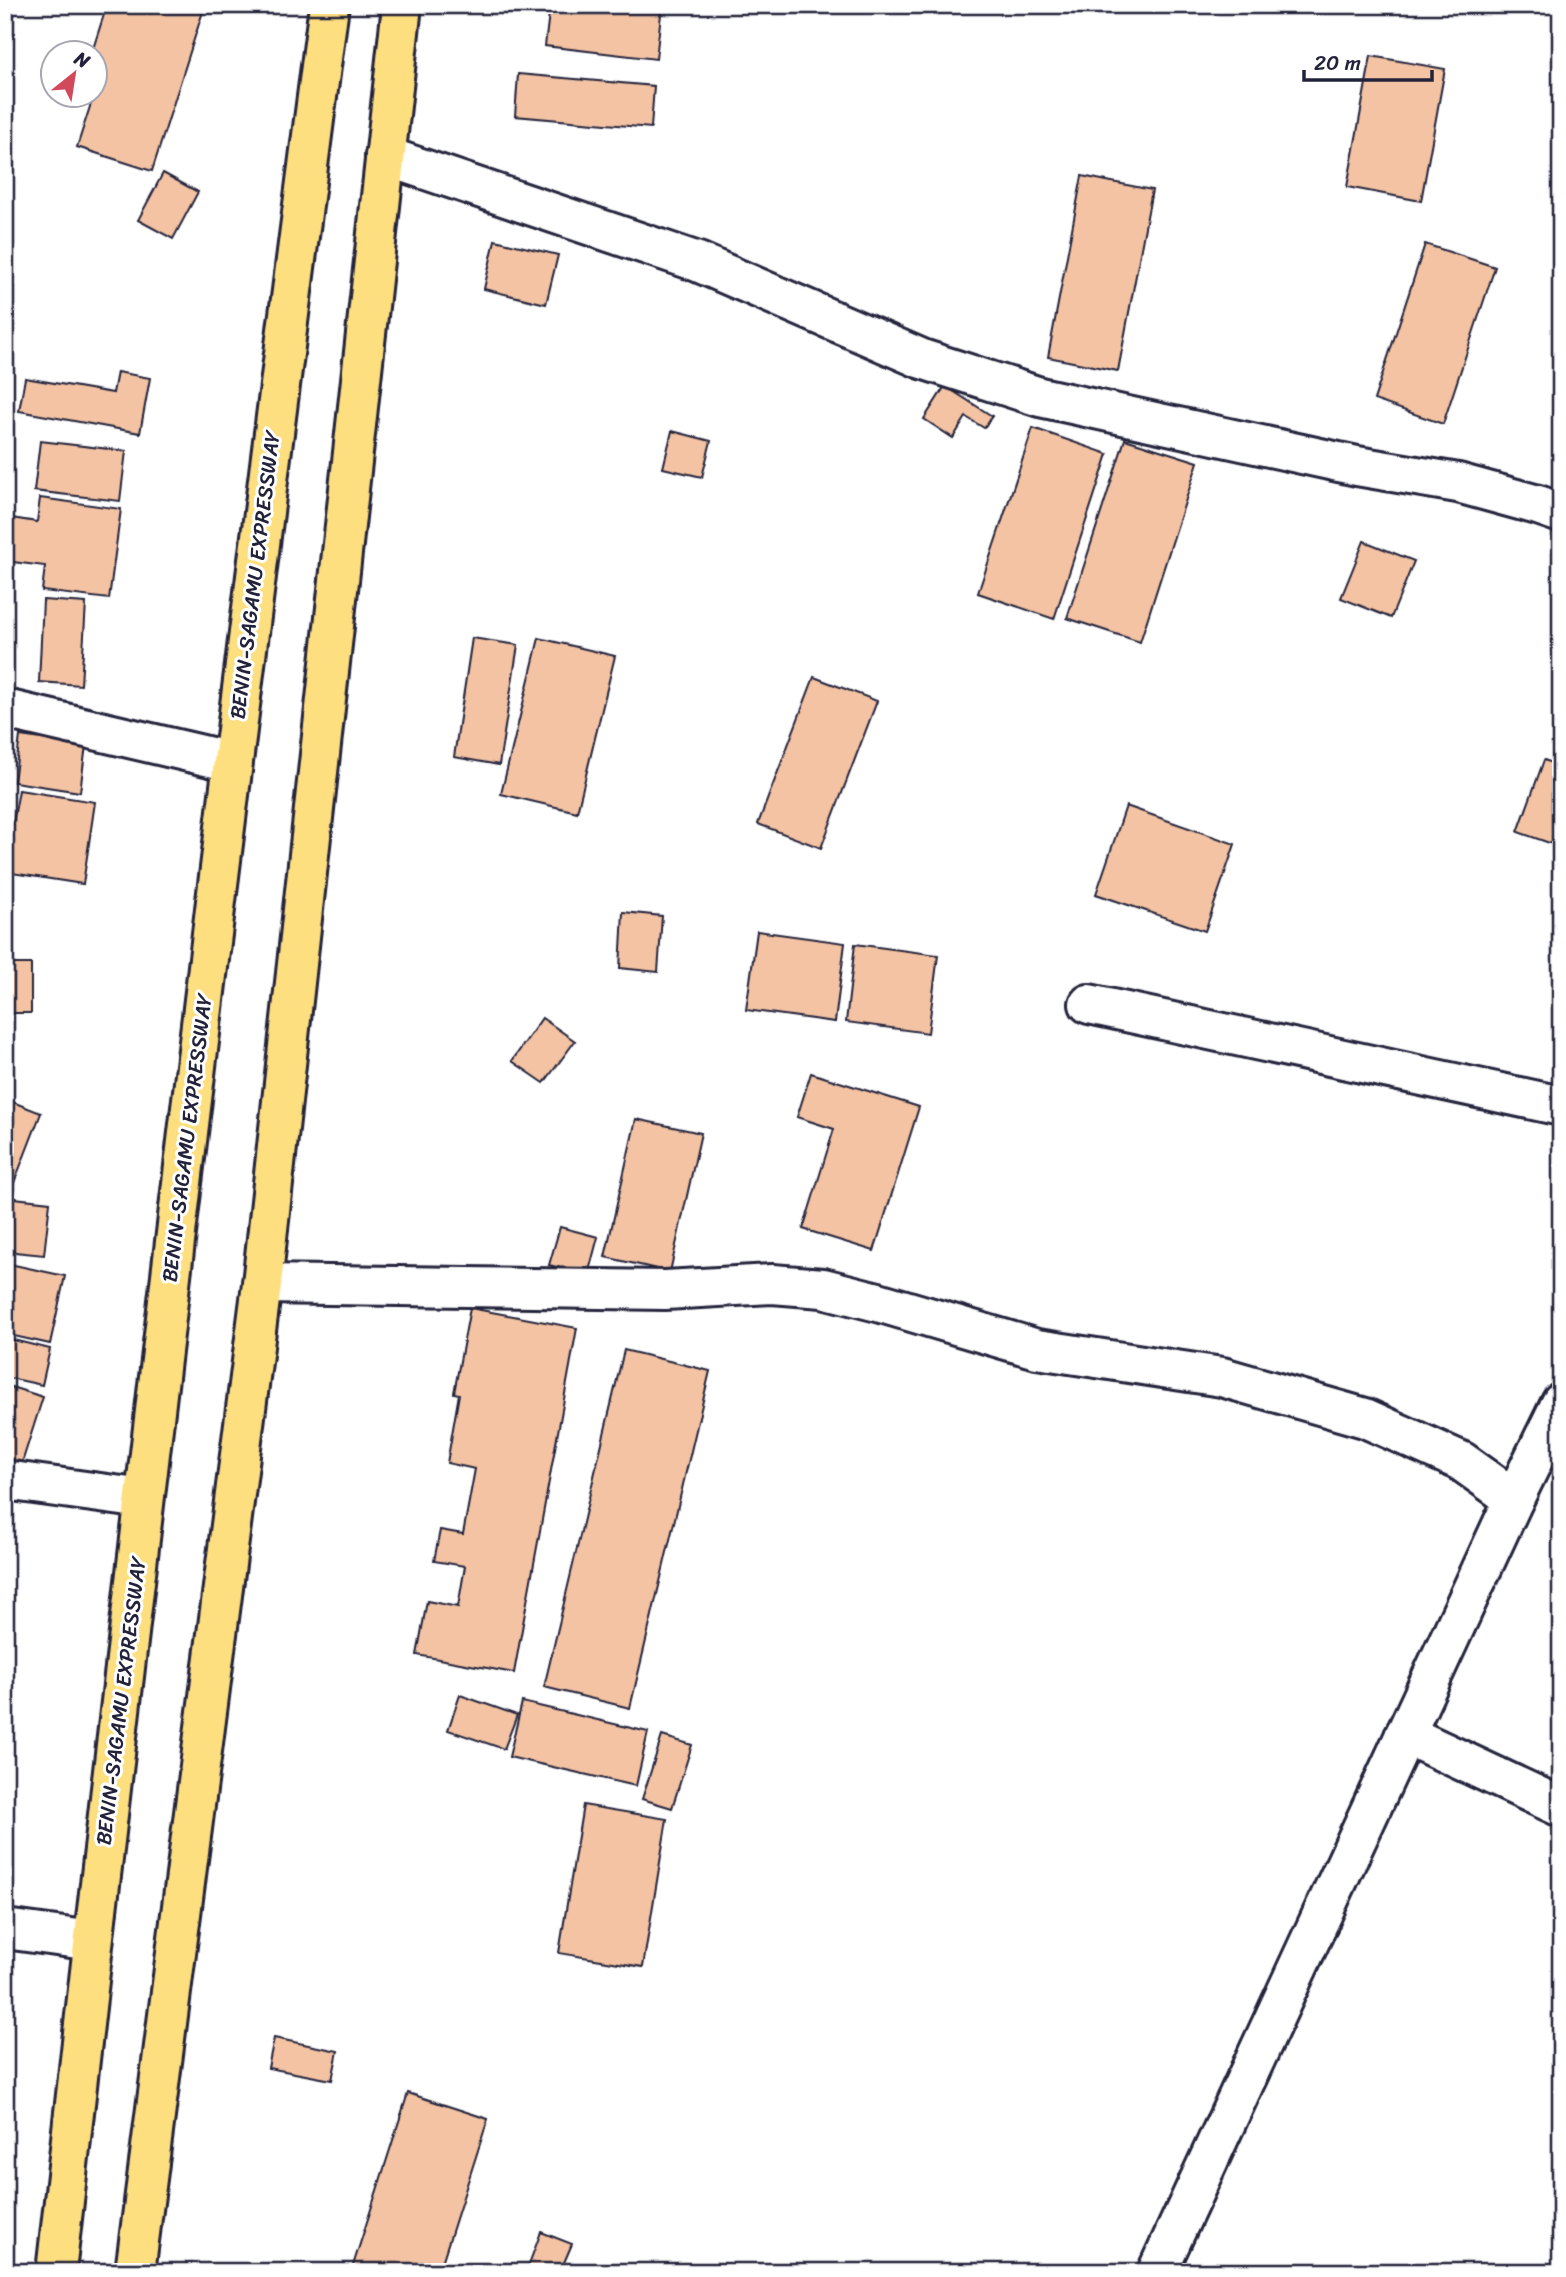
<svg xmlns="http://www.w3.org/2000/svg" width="1566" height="2277" font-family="Sriracha,sans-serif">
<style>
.building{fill:#f3c3a3;stroke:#22223b;stroke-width:2}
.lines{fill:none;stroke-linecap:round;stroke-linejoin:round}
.minor-casing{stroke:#22223b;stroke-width:44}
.highway-casing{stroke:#22223b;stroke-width:44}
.minor{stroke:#fff;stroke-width:38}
.highway{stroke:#fedf80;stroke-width:38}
.labels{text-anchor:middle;stroke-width:6;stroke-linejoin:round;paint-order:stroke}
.street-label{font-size:21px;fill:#22223b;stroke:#fff}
</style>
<rect width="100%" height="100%" fill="#fff"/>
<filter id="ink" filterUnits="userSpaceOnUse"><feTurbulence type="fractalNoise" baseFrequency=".0143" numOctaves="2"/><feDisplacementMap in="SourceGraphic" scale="14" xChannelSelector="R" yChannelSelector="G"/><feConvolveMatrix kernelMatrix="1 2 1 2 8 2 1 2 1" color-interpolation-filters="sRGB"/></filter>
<g filter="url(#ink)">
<g class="building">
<polygon points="107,5 205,5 152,171 77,147 94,94 94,52 92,52"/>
<polygon points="550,5 662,5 656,59 545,46"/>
<polygon points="1371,56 1445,69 1421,201 1347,187"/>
<polygon points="518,74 654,86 651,128 515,116"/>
<polygon points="163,173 198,192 173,239 138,220"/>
<polygon points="1082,176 1152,190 1118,371 1048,357"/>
<polygon points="495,240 558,255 546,304 484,289"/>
<polygon points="1425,244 1495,267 1443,424 1374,400"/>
<polygon points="117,372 150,378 140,433 19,411 25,378 113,393"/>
<polygon points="945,386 992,416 984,428 966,417 953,438 924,419"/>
<polygon points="1033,428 1108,454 1054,619 978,593"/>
<polygon points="672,431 711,441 702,477 663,468"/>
<polygon points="1561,432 1561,448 1555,446"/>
<polygon points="1125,439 1198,462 1140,642 1067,618"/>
<polygon points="40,441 126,451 120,501 34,491"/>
<polygon points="40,498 121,509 109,599 42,591 45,566 5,561 5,517 37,522"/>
<polygon points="1364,541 1414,561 1391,618 1341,598"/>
<polygon points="43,600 86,603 81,685 39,682"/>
<polygon points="472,638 518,645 499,765 454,757"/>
<polygon points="539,638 615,656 577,812 501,794"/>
<polygon points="814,677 877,701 821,848 758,824"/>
<polygon points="20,736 86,745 80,792 14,782"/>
<polygon points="1544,760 1561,766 1561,847 1518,832"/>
<polygon points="19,790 95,802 83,884 5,872 5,839 8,821 13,823"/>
<polygon points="1126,806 1235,844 1205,931 1096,894"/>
<polygon points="623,912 662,916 658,972 620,968"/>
<polygon points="757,931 845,943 835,1022 746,1010"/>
<polygon points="855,944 938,955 928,1033 846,1022"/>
<rect x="5" y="964" width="26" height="49"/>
<polygon points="542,1018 575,1041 544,1083 512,1061"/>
<polygon points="811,1073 919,1107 874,1251 803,1229 834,1129 797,1117"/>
<polygon points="5,1099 41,1113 10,1193 5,1191"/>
<polygon points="636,1119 701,1133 670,1272 605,1257"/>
<polygon points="5,1197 50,1202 44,1255 5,1251"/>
<polygon points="560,1227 598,1237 588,1275 549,1265"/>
<polygon points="5,1263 65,1276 50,1344 5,1334"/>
<polygon points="470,1308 577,1328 514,1673 417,1655 427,1601 458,1607 465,1566 434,1561 440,1530 463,1534 475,1469 447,1463 459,1394 454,1393"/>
<polygon points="5,1338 50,1349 42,1385 5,1377"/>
<polygon points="624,1350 710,1371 630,1708 544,1687"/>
<polygon points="5,1385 43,1397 20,1469 5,1464"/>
<polygon points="460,1695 517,1715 504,1749 448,1730"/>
<polygon points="522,1702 648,1732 636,1786 509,1757"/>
<polygon points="662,1736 692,1745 672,1808 642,1799"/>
<polygon points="583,1805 667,1819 643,1967 559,1953"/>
<polygon points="274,2038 338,2051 332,2080 268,2068"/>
<polygon points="408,2093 488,2119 439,2272 351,2272"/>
<polygon points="541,2232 572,2244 560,2272 526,2272"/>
</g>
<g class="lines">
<g class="minor-casing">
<g id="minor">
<polyline points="385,156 698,262 922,359 1040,397 1357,466 1458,483 1538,505 1561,513"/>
<polyline points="5,709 232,762"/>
<polyline points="1089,1004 1561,1106"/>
<polyline points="262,1284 665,1290 772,1284 823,1288 878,1302 1037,1349 1222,1377 1365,1418 1461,1461 1514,1499"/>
<polyline points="5,1480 144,1499"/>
<polyline points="1405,1734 1561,1807"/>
<polyline points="5,1929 93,1941"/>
<polyline points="1157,2272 1514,1499 1561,1403"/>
</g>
</g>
<g class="highway-casing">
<g id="highway">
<path d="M56 2272C141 1516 230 760 329 5"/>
<polyline points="135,2272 262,1284 402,5"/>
</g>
</g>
<use href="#minor" class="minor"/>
<use href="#highway" class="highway"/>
</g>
</g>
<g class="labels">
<g class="street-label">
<text transform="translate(255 575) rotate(-83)" y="7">BENIN-SAGAMU EXPRESSWAY</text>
<text transform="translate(187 1138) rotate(-83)" y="7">BENIN-SAGAMU EXPRESSWAY</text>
<text transform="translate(121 1701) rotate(-83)" y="7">BENIN-SAGAMU EXPRESSWAY</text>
</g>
</g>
<rect width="1566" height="2277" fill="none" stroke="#fff" stroke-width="28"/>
<rect x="14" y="14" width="1538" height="2249" fill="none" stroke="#22223b" stroke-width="2.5" filter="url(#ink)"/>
<g transform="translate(74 74) rotate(30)"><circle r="33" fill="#ffffff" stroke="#a7a7b1" stroke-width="2"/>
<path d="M0-5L12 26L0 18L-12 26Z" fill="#d1495b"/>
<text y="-10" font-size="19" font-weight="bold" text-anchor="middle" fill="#22223b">N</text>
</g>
<path d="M1304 70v10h128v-10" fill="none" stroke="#22223b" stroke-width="3.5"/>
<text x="1314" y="70" font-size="21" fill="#22223b" stroke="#ffffff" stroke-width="5" paint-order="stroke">20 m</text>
</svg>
